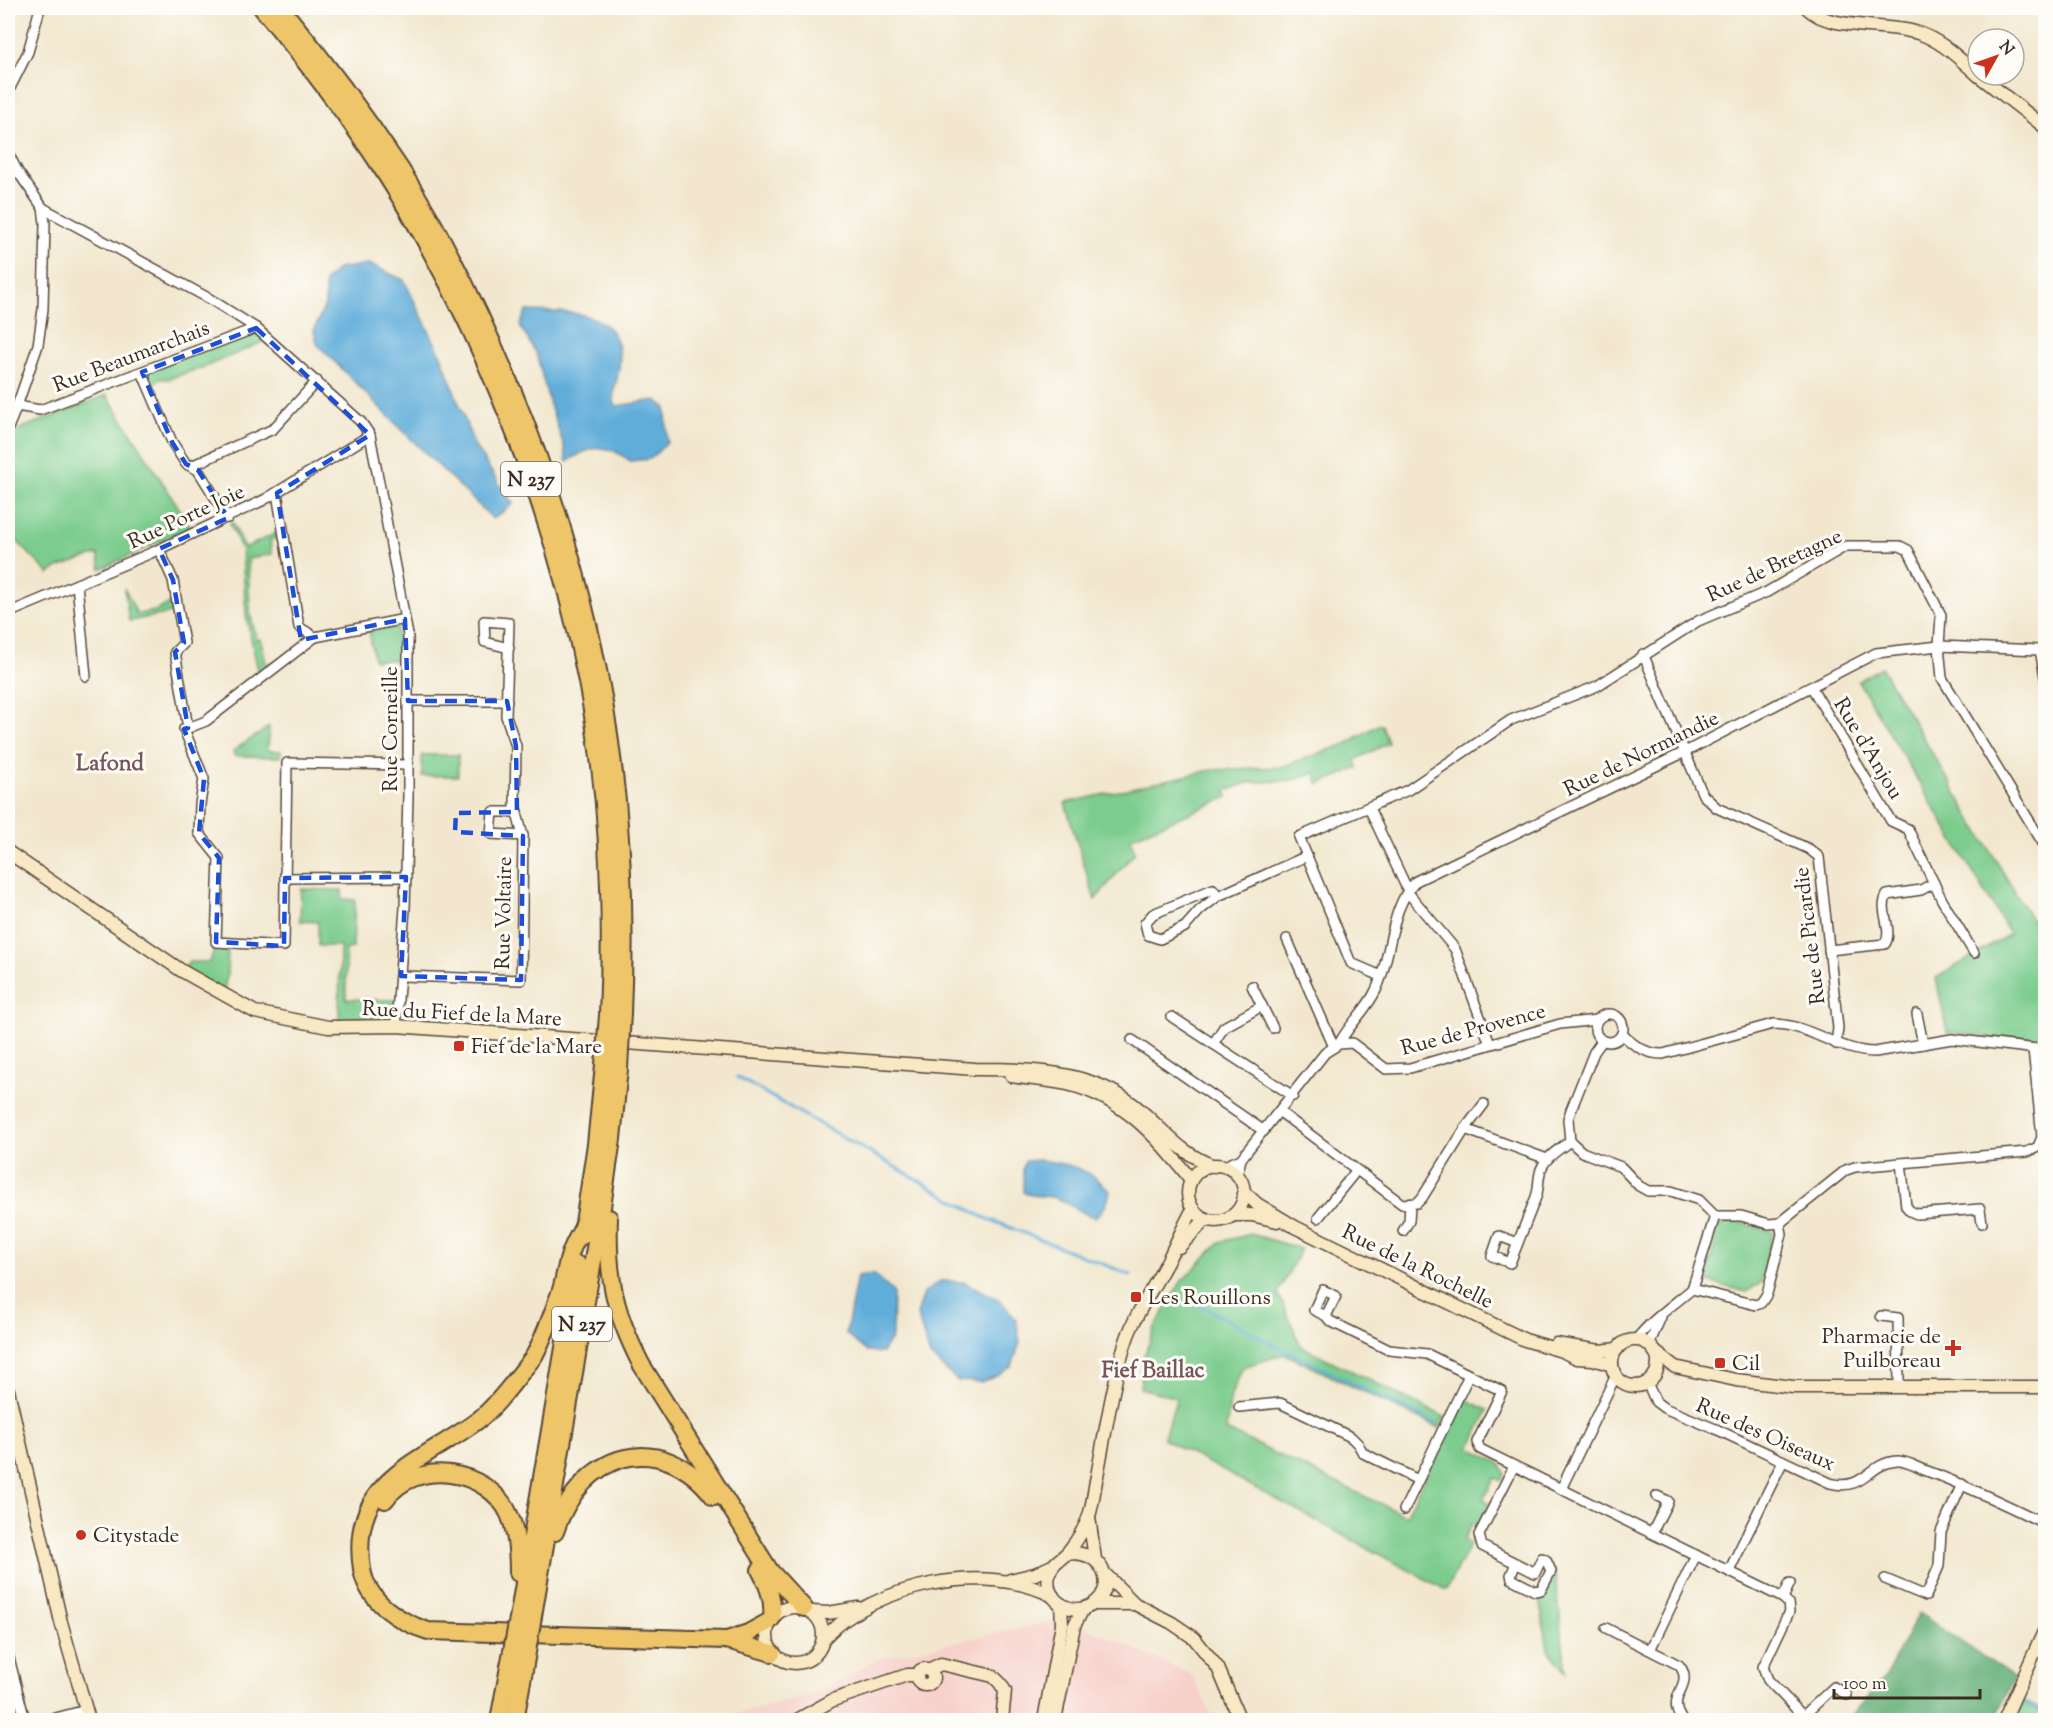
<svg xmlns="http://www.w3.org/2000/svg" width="2053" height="1728" font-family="'Sorts Mill Goudy',serif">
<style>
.built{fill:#f7d0ca}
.green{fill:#7ccc8d;stroke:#5c7b56;stroke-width:1.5}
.forest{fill:#65b078;stroke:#506d4b;stroke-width:1.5}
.water{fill:#61adda;stroke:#4e6c7c;stroke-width:1.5}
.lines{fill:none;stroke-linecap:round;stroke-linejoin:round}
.stream{stroke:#61adda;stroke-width:3}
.street-casing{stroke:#564638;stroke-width:12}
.secondary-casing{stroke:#564638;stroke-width:15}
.highway-casing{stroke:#564638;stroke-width:20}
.street{stroke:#fff;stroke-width:9}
.secondary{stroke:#f8e8c3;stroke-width:12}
.highway{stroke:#eec569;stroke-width:16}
.highway-bridge-casing{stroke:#564638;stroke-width:20;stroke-linecap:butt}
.highway-bridge{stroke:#eec569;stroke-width:16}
.marked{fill:none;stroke:#1d4ed8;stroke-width:4.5;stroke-dasharray:12 8;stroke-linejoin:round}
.poi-dot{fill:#c8321e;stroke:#fdfcf7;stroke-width:2}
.labels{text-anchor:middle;stroke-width:6;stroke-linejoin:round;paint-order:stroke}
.shield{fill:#fdfcf7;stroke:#75695f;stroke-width:1.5}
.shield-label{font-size:20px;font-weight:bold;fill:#3b2a1e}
.street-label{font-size:21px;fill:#3b2a1e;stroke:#fdfcf7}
.poi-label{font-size:21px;fill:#3b2a1e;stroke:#fdfcf7;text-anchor:start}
.neighbourhood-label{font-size:22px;font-weight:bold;fill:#785558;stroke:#fdfcf7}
</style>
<rect width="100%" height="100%" fill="#fdfcf7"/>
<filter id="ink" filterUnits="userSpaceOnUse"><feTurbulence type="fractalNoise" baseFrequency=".0167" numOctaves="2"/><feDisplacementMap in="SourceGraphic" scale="12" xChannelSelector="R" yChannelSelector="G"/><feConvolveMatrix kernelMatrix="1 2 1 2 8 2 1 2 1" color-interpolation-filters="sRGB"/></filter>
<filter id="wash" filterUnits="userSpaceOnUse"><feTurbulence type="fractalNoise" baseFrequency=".008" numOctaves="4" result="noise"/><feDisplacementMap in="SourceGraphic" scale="24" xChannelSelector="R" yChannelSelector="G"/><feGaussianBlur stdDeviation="1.35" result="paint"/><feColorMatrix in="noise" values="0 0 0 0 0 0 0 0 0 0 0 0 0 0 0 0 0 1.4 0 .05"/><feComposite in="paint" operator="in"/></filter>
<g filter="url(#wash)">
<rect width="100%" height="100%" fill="#f2e7ce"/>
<polygon class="built" points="1066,1618 1192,1675 1214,1720 711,1720 813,1695 880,1658"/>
<g class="green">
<polygon points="256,328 268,340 207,366 168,379 160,379 148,388 142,372"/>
<polygon points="107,395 191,527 101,569 98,554 57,568 49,574 8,532 8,444 14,431"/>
<polygon points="233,523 245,548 276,533 278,538 270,540 272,554 248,559 250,614 257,640 261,639 266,664 274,662 259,675 246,616 242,550 230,524"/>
<polygon points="124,588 137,614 155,611 171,603 172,613 129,621"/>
<polygon points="397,627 398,660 374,660 369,631"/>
<polygon points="1881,667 2032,921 2045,913 2045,1044 1947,1032 1936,978 2010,934 1858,681"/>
<polygon points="1378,725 1382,725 1388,743 1355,760 1358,768 1319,784 1315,773 1294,780 1247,783 1226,791 1228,797 1130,838 1135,852 1095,900 1065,803 1211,770 1281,767 1346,744"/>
<polygon points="269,727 268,751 281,751 280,757 234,756 233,751"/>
<rect x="422" y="755" width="36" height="21"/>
<polygon points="301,889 342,890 342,899 355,900 353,948 346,949 346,999 399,1000 396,1026 339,1026 340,946 318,946 318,922 300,921"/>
<polygon points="216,942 228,944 227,976 223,995 182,972 189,962 210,962"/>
<path d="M1737 1221 1773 1232 1761 1283 1746 1292 1705 1281 1716 1238 1712 1237C1717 1224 1724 1222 1737 1221Z"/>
<polygon points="1251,1234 1301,1249 1278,1293 1301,1346 1445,1417 1439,1428 1285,1354 1243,1367 1231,1395 1226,1430 1406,1516 1463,1398 1488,1410 1470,1448 1500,1463 1505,1474 1501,1481 1495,1478 1483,1499 1490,1503 1479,1525 1473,1522 1464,1540 1470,1544 1446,1590 1163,1439 1177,1398 1140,1388 1143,1359 1154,1329 1181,1282 1220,1242"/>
<polygon points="1555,1573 1566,1672 1548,1649 1539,1598 1542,1600"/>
<polygon points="2021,1700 2045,1712 2045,1720 2011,1720"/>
</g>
<polygon class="forest" points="1919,1613 2014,1678 1996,1720 1848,1720 1886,1676"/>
<g class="water">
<polygon points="369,264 404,280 441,355 475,447 513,504 493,519 409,437 317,344 314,330 325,305 325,281 338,269"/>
<path d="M526 311C569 312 627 308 619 370 617 383 610 394 616 406L656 400 666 408 667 443 650 459 630 461C606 442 591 445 567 462L564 446 550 405 536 353 520 326Z"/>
<path d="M1039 1160C1069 1164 1089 1168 1110 1191 1108 1202 1105 1209 1096 1217 1080 1215 1068 1201 1052 1197 1042 1195 1032 1197 1023 1192V1168L1025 1161Z"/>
<polygon points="874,1274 893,1292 892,1337 882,1353 867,1352 846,1334 857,1276"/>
<polygon points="940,1281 964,1282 1000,1300 1016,1319 1020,1342 1012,1366 999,1375 981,1382 958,1381 930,1356 917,1315 924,1293"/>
</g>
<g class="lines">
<g class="stream">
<polyline points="737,1077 983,1217 1131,1275"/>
<polyline points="1189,1299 1286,1351 1435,1423"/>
<polyline points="2017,1699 2046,1715"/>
</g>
</g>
</g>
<g filter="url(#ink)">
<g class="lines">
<g class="street-casing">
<g id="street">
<polyline points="8,92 28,52 40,8"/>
<polyline points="8,153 18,172 43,208 45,223 43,309 38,345 17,406 8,428"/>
<polyline points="43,208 210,299 256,328 361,422 370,435 408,635 408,796 405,908 396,1026"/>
<polyline points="142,372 172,442 186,464 198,470 228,518"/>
<polyline points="17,406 40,410 256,328"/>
<polyline points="191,466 273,429 317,381"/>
<polyline points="277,493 299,627 315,637 405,619"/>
<polyline points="159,549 173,580 184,643 175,652 188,728 184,729 204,779 200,804 199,833 219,858 216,942 284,946 287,763 408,765"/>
<polyline points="77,584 86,676"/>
<polyline points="8,613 151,553 264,500 370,435"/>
<polyline points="2046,650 2040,650 2046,682"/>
<polyline points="1643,654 1703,795 1717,808 1809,849 1819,857 1838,1028 1836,1044"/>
<polyline points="1812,688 1891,821 1908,829 1942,900 1974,953"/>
<polyline points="408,701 507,701"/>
<polyline points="188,728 206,721 315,637"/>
<polyline points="1369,808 1410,895 1455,949 1490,1044"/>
<polyline points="517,812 493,812 491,834 523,836"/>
<polyline points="1307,856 1351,963 1381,976"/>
<polyline points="285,878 406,877"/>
<polyline points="1218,896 1213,889 1153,914 1145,923 1148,935 1160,939 1185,927 1200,910 1218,896 1307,856 1299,837 1408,790 1511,720 1597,686 1698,621 1767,592 1846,546 1900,546 1908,550 1941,615 1939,646 1942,678 2046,848"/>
<polyline points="1287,939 1334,1047"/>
<path d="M1829 950 1885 944C1894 929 1878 910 1887 895L1921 890 1934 883"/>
<polyline points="401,976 521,980 523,836 515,806 516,746 506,716 509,623 484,621 485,642 509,648"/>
<polyline points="1252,986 1262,1006"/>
<circle cx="1609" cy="1028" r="14"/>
<polyline points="1917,1014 1923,1044"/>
<polyline points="1172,1017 1293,1096"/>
<path d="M1622 1034C1634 1046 1646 1054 1663 1054L1773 1024C1809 1024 1839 1052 1875 1052L1952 1039 2046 1050"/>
<polyline points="1132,1040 1264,1131"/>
<polyline points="1602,1041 1594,1052 1571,1110 1568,1119 1570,1141 1582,1152 1621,1167 1639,1186 1648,1191 1671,1191 1699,1200 1715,1216"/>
<polyline points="1213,1044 1224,1027 1262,1006 1273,1028"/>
<path d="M1339 1044C1349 1024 1367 1010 1376 990 1393 955 1388 910 1416 881L1685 752 1876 653 1939 646 2040 650"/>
<polyline points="1280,1112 1402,1204 1417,1203 1422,1198 1465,1129 1547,1159"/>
<polyline points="1465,1129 1484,1104"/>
<polyline points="1901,1163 1906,1206 1910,1211 1917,1214 1980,1209 1982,1223"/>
<polyline points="1222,1167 1241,1159"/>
<polyline points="1237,1176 1241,1159 1247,1151 1325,1053 1339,1044 1352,1043 1386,1069 1410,1068 1560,1024 1597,1020"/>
<polyline points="1318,1218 1356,1171"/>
<polyline points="1403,1231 1409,1221 1410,1205"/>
<path d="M1518 1243 1499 1236 1492 1256 1510 1263 1536 1197C1539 1189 1538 1181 1540 1173 1543 1158 1560 1149 1570 1141"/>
<polyline points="1692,1289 1715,1216 1741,1216 1769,1224 1780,1223"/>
<polyline points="1326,1316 1336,1296 1323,1290 1314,1310 1326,1316 1330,1321 1389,1350 1427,1354 1502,1391 1477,1442 1480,1449 1783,1598 1790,1583"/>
<polyline points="1881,1316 1898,1318 1899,1387"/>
<path d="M1635 1341C1651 1320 1672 1306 1692 1289L1756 1305 1761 1303 1767 1294 1782 1234 1780 1223 1846 1170 1855 1167 2027 1152 2038 1147 2042 1137 2033 1049"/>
<polyline points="1649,1345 1661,1317"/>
<path d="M1647 1383 1656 1402 1664 1408 1718 1430 1830 1483C1865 1492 1868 1463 1897 1461 1906 1460 1918 1468 1927 1471 1968 1486 2006 1505 2046 1524"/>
<polyline points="1239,1407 1280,1403 1351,1437 1358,1444 1363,1453 1418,1480"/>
<polyline points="8,1442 20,1439"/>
<polyline points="1514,1466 1479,1535 1482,1546 1535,1573 1542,1558 1546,1560 1551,1571 1541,1590 1535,1591 1512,1579 1511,1575 1516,1563"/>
<polyline points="1561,1489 1616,1375"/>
<polyline points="1404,1510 1469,1375"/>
<polyline points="1652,1533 1668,1501 1657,1496"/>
<polyline points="1729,1571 1783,1461"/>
<polyline points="1885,1579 1926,1596 1939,1566 1941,1532 1962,1484"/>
<polyline points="1783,1598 1788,1603 1789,1612 1763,1667 1768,1680 1803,1716"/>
<path d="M1606 1628 1679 1665C1696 1686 1664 1695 1682 1720"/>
<polyline points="1650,1650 1696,1555"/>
<polyline points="8,1654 25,1720"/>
<polyline points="1800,1719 1834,1687 1847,1695"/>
<polyline points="48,1720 86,1710"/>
</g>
</g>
<g class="secondary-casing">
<g id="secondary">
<path d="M1807 8C1832 33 1893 21 1926 36 1946 45 1962 61 1978 75"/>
<polyline points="1978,75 2046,128"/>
<path d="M8 852 182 971 255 1012 328 1027 396 1026 975 1069C1030 1069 1089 1070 1134 1105 1163 1128 1178 1153 1214 1166"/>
<path d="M1012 1076C1030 1079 1049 1080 1067 1084 1122 1097 1158 1137 1191 1180"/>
<circle cx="1216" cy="1193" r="28"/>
<polyline points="1244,1192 1257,1204 1295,1227 1525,1340 1562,1351 1577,1358 1593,1359 1612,1365"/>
<polyline points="1234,1215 1252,1215 1277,1221"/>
<polyline points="1179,1247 1206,1219"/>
<circle cx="1635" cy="1363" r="23"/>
<polyline points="1556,1344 1600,1351 1617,1349"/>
<polyline points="1654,1351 1675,1367 1736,1380 1793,1387 2046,1387"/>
<polyline points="8,1390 61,1622 89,1720"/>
<polyline points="1089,1517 1095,1559"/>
<path d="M1066 1554C1104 1547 1120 1591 1090 1606 1069 1616 1044 1599 1049 1575 1051 1563 1061 1560 1068 1552 1076 1542 1085 1528 1089 1516 1093 1504 1094 1489 1097 1476 1105 1435 1111 1392 1123 1351 1132 1317 1153 1290 1169 1258 1177 1242 1184 1225 1193 1209"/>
<polyline points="1105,1574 1135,1604 1172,1623 1194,1638 1218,1668 1240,1720"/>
<polyline points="1010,1580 1035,1574 1052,1566"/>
<polyline points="1094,1604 1135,1604"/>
<circle cx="795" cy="1635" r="28"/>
<polyline points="812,1612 828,1613 858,1608"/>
<path d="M823 1639C874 1584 986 1561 1053 1596"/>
<circle cx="925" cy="1677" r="8"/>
<polyline points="928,1670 941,1664 993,1676 1000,1683 1005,1691 1002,1720"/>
<polyline points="797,1720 833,1700 907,1675 917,1675"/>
<polyline points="1044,1720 1062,1624 1061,1604"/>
<polyline points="1055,1720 1074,1626 1083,1609"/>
<polyline points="2004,1720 2046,1627"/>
</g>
</g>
<g class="highway-casing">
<g id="highway">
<path d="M262 8C305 60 346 113 383 170 478 318 554 509 587 682 608 791 613 904 608 1015"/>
<path d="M281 8C324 60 364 114 401 170 445 239 481 314 512 389 597 596 632 790 622 1013"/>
<path d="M609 1218C607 1278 614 1311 641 1364L770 1571 804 1608"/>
<path d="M584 1225C580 1233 575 1241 572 1249 566 1263 565 1279 560 1293 553 1312 544 1338 534 1356 529 1363 523 1370 517 1378 506 1392 492 1410 477 1421 419 1464 348 1480 362 1569 367 1602 400 1622 428 1631L727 1640 772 1653"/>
<polyline points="582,1236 596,1144 604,1065"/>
<path d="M385 1500C415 1457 488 1469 509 1514 517 1532 518 1553 518 1573"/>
<path d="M555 1532C581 1452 660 1427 714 1497"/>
<path d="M760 1570C768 1585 774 1600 772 1618"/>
<polyline points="519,1613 578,1265"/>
<polyline points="533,1616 602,1207 612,1139 619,1069"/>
<polyline points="727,1640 748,1633 770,1621"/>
<polyline points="499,1720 509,1667"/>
<polyline points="515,1720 524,1670"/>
</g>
</g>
<use href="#street" class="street"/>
<use href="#secondary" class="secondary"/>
<use href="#highway" class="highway"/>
<g class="highway-bridge-casing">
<g id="highway-bridge">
<polyline points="604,1065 608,1015"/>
<polyline points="619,1069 622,1013"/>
<polyline points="509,1667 519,1613"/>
<polyline points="524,1670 533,1616"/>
</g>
</g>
<use href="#highway-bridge" class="highway-bridge"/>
</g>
</g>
<path class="marked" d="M256 328 370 435 277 493 301 640 405 619 408 701H507L516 746 517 812 456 813 455 832 523 836 521 980 401 976 406 877 285 878 284 946 216 942 219 858 199 833 204 779 184 729 188 728 175 652 184 643 173 580 159 549 228 518 198 470 186 464 172 442 142 372Z"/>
<g class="poi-dot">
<rect x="453" y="1040" width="12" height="12" rx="3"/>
<rect x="1130" y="1291" width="12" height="12" rx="3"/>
<path d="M1950 1339h6v6h6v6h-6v6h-6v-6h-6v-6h6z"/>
<rect x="1714" y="1357" width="12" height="12" rx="3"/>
<circle cx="81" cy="1535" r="6"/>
</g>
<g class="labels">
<g class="shield">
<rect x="501" y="462" width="60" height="34" rx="4.5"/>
<rect x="552" y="1307" width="60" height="34" rx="4.5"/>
</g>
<g class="shield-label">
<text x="531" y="486">N 237</text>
<text x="582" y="1331">N 237</text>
</g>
<g class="street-label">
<text transform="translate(131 356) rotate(-21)" y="7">Rue Beaumarchais</text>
<text transform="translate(186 516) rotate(-25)" y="7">Rue Porte Joie</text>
<text transform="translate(1774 565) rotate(-25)" y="7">Rue de Bretagne</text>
<text transform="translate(390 729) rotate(-90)" y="7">Rue Corneille</text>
<text transform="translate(1869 748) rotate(59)" y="7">Rue d'Anjou</text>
<text transform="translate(1641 753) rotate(-26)" y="7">Rue de Normandie</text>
<text transform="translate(503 913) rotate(-89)" y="7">Rue Voltaire</text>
<text transform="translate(1809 936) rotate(-97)" y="7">Rue de Picardie</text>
<text transform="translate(462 1013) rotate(3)" y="7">Rue du Fief de la Mare</text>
<text transform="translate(1473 1029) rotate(-15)" y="7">Rue de Provence</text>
<text transform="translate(1418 1266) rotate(26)" y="7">Rue de la Rochelle</text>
<text transform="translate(1766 1434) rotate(24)" y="7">Rue des Oiseaux</text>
</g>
<g class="poi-label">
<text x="471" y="1053">Fief de la Mare</text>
<text x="1148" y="1304">Les Rouillons</text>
<text x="1941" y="1343" text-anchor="end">Pharmacie de<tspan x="1941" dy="24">Puilboreau</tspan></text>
<text x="1732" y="1370">Cil</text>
<text x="93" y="1542">Citystade</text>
</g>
<g class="neighbourhood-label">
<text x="110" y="770">Lafond</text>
<text x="1153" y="1377">Fief Baillac</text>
</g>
</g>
<rect width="2053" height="1728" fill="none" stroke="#fdfcf7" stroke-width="30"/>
<g transform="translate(1996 57) rotate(50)"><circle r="28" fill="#fdfcf7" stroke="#afa8a0" stroke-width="1.5"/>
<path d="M0-4.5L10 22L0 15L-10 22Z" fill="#c8321e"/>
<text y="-9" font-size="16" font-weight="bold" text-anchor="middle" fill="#3b2a1e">N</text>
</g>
<path d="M1834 1689v9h146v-9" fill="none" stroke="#3b2a1e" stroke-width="3"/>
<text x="1843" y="1689" font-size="18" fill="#3b2a1e" stroke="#fdfcf7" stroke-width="4.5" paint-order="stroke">100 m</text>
</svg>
